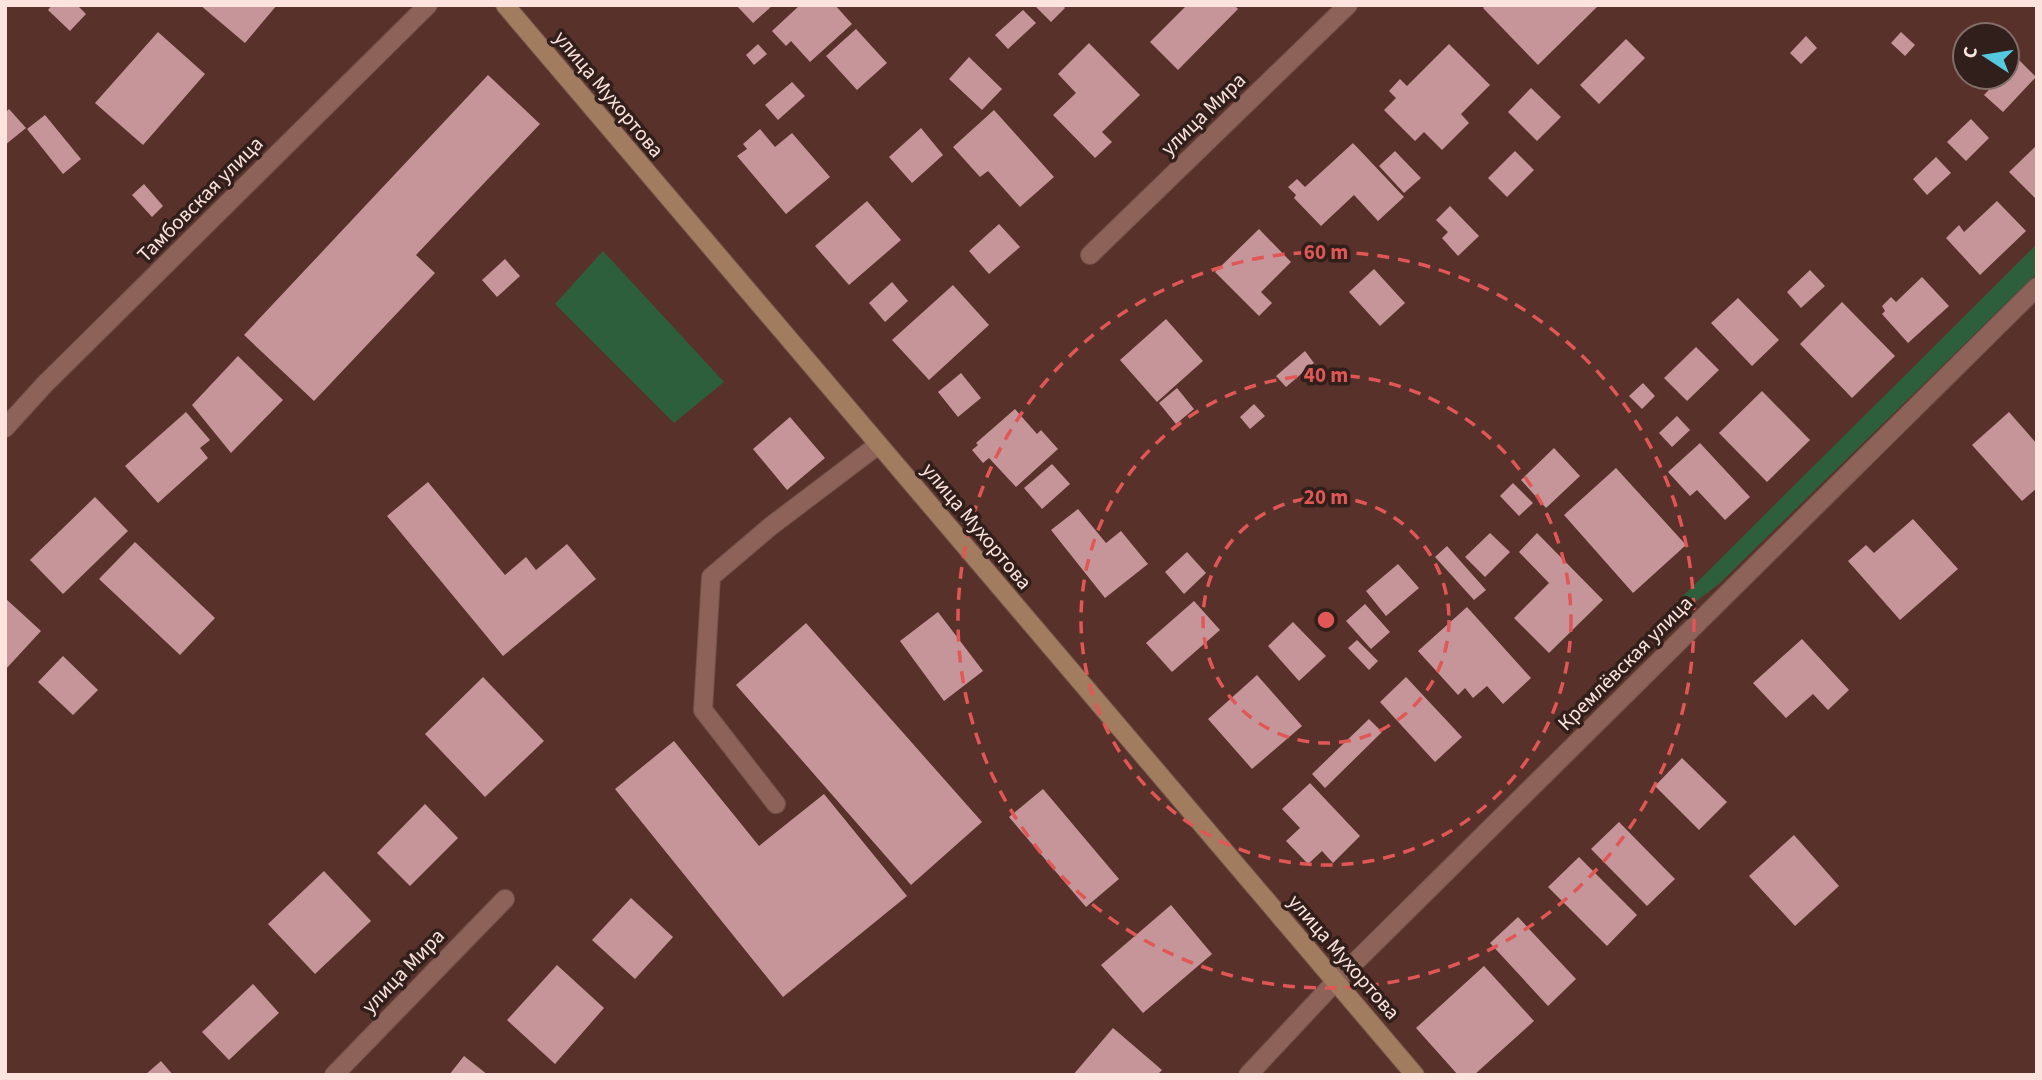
<svg xmlns="http://www.w3.org/2000/svg" width="2042" height="1080" font-family="'Source Sans 3',sans-serif">
<style>
.green{fill:#2d5f3c}
.building{fill:#c6959a}
.lines{fill:none;stroke-linecap:round;stroke-linejoin:round}
.lane-casing{stroke:#72514a;stroke-width:20}
.street-casing{stroke:#72514a;stroke-width:20}
.secondary-casing{stroke:#72514a;stroke-width:20}
.lane{stroke:#8d6259;stroke-width:18}
.street{stroke:#8d6259;stroke-width:18}
.secondary{stroke:#a17c5f;stroke-width:18}
.ring{fill:none;stroke:#e05755;stroke-width:3.5;stroke-dasharray:12 9}
.labels{text-anchor:middle;stroke-width:7;stroke-linejoin:round;paint-order:stroke}
.street-label{font-size:21px;fill:#fce3dd;stroke:#311f1b}
.centre{fill:#e05755;stroke:#311f1b;stroke-width:3.5}
.ring-label{font-size:21px;text-anchor:middle;font-weight:bold;fill:#e05755;stroke:#311f1b;stroke-width:7;stroke-linejoin:round;paint-order:stroke}
</style>
<rect width="100%" height="100%" fill="#58312a"/>
<g class="green">
<polygon points="2037,244 2037,273 1719,584 1679,614 1672,607"/>
<polygon points="603,251 724,382 674,423 555,304"/>
</g>
<g class="building">
<polygon points="52,5 77,5 86,14 70,31 48,10"/>
<polygon points="200,5 277,5 245,43"/>
<polygon points="736,5 773,5 753,23"/>
<polygon points="800,5 835,5 852,24 810,62 791,41 786,46 772,31"/>
<polygon points="1034,5 1063,5 1065,8 1051,22"/>
<polygon points="1187,5 1234,5 1238,9 1178,70 1150,42"/>
<polygon points="1486,5 1599,5 1538,65 1483,8"/>
<polygon points="1023,10 1036,23 1008,49 995,35"/>
<polygon points="856,29 887,63 857,90 826,56"/>
<polygon points="158,32 205,74 143,145 95,103"/>
<polygon points="1901,32 1915,45 1905,56 1891,43"/>
<polygon points="1806,36 1817,48 1801,64 1790,53"/>
<polygon points="1626,39 1645,58 1599,104 1580,85"/>
<polygon points="1089,43 1140,95 1102,132 1112,142 1095,158 1053,115 1076,93 1058,74"/>
<polygon points="758,44 767,54 754,65 746,55"/>
<polygon points="1449,44 1490,85 1461,114 1469,123 1442,150 1424,132 1415,141 1384,110 1396,98 1389,91 1400,79 1407,86"/>
<polygon points="969,57 1002,89 982,110 949,79"/>
<polygon points="2018,59 2036,77 2003,112 1984,95 2001,77 2007,77 2007,71"/>
<polygon points="488,75 540,124 416,255 435,273 314,401 244,335"/>
<polygon points="792,82 805,96 778,120 765,105"/>
<polygon points="1531,88 1561,117 1537,141 1508,112"/>
<polygon points="9,109 26,128 5,145 5,113"/>
<polygon points="994,110 1054,177 1020,207 988,171 980,177 953,147"/>
<polygon points="45,115 81,159 63,174 27,129"/>
<polygon points="1971,119 1989,138 1966,161 1947,142"/>
<polygon points="921,128 943,155 912,183 889,157"/>
<polygon points="760,129 775,147 792,133 830,177 786,214 737,156 747,149 743,144"/>
<polygon points="1353,143 1404,197 1378,221 1354,195 1321,226 1294,198 1296,195 1288,187 1297,179 1305,187"/>
<polygon points="2037,145 2037,200 2009,172"/>
<polygon points="1395,151 1421,178 1404,193 1379,166"/>
<polygon points="1515,151 1534,170 1507,197 1488,178"/>
<polygon points="1936,157 1951,173 1927,195 1913,179"/>
<polygon points="144,184 163,206 152,217 132,195"/>
<polygon points="867,201 901,240 849,285 815,246"/>
<polygon points="1997,201 2026,231 1980,275 1946,238 1959,225 1964,232"/>
<polygon points="1450,206 1479,236 1458,256 1442,238 1448,232 1436,220"/>
<polygon points="999,224 1020,247 989,274 969,251"/>
<polygon points="1259,229 1291,262 1261,292 1272,303 1259,316 1215,272"/>
<polygon points="505,259 520,276 497,297 482,280"/>
<polygon points="1374,269 1405,303 1380,326 1349,292"/>
<polygon points="1810,270 1825,286 1801,308 1787,292"/>
<polygon points="1922,277 1949,306 1908,343 1882,314 1885,311 1882,306 1891,297 1896,302"/>
<polygon points="892,282 908,301 885,322 869,303"/>
<polygon points="953,285 989,325 929,380 892,340"/>
<polygon points="1738,298 1779,340 1752,366 1711,323"/>
<polygon points="1842,302 1895,356 1852,398 1800,344"/>
<polygon points="1166,319 1203,361 1157,402 1120,360"/>
<polygon points="1696,347 1719,370 1687,401 1664,378"/>
<polygon points="1305,351 1314,363 1286,387 1276,376"/>
<polygon points="238,356 283,400 231,453 192,405"/>
<polygon points="961,373 981,398 958,417 938,392"/>
<polygon points="1643,383 1655,396 1642,409 1629,396"/>
<polygon points="1177,388 1194,409 1176,424 1159,403"/>
<polygon points="1762,391 1810,440 1767,482 1719,433"/>
<polygon points="1254,404 1265,416 1250,429 1240,417"/>
<polygon points="1015,409 1037,434 1041,430 1058,449 1016,487 989,458 983,463 972,450 978,445 976,443"/>
<polygon points="186,412 210,440 200,448 208,458 158,503 125,466"/>
<polygon points="2009,412 2037,444 2037,488 2022,501 1972,445"/>
<polygon points="1677,416 1690,430 1672,447 1659,433"/>
<polygon points="790,417 825,458 787,490 753,449"/>
<polygon points="1700,443 1750,497 1725,520 1697,490 1690,496 1668,472"/>
<polygon points="1554,448 1580,476 1546,508 1521,480"/>
<polygon points="1052,464 1070,484 1042,509 1024,488"/>
<polygon points="1616,468 1686,545 1633,593 1564,515"/>
<polygon points="428,482 505,575 526,557 536,570 567,544 596,579 503,656 387,516"/>
<polygon points="1513,483 1533,503 1519,516 1500,496"/>
<polygon points="95,497 128,531 63,594 30,560"/>
<polygon points="1078,509 1106,543 1121,531 1148,564 1105,598 1051,530"/>
<polygon points="1913,519 1958,569 1900,620 1848,561 1866,545 1874,553"/>
<polygon points="1490,533 1510,552 1485,577 1465,557"/>
<polygon points="1537,533 1603,600 1549,653 1514,618 1549,583 1519,552"/>
<polygon points="135,542 215,618 180,655 99,579"/>
<polygon points="1447,546 1486,590 1474,600 1435,557"/>
<polygon points="1187,552 1206,573 1184,594 1165,572"/>
<polygon points="1398,564 1419,588 1386,616 1366,591"/>
<polygon points="5,598 41,631 5,670"/>
<polygon points="1194,601 1220,630 1172,672 1146,643"/>
<polygon points="1365,604 1390,632 1371,649 1346,621"/>
<polygon points="1467,607 1531,678 1503,704 1487,686 1473,698 1465,688 1458,695 1418,651"/>
<polygon points="938,612 983,671 944,701 900,641"/>
<polygon points="1293,622 1326,656 1299,681 1268,646"/>
<polygon points="806,623 982,822 911,885 736,685"/>
<polygon points="1802,639 1849,690 1828,710 1813,694 1786,718 1753,683"/>
<polygon points="1357,640 1378,661 1369,670 1348,648"/>
<polygon points="63,656 98,690 73,715 38,682"/>
<polygon points="1257,675 1302,726 1252,769 1208,719"/>
<polygon points="483,677 544,741 485,797 425,734"/>
<polygon points="1406,677 1462,737 1435,762 1380,702"/>
<polygon points="1369,719 1382,732 1325,788 1312,774"/>
<polygon points="674,741 759,846 824,794 907,896 783,997 615,789"/>
<polygon points="1682,758 1727,802 1699,830 1655,786"/>
<polygon points="1310,783 1360,836 1333,863 1322,851 1308,864 1286,841 1300,828 1282,809"/>
<polygon points="1043,789 1119,879 1086,907 1009,817"/>
<polygon points="425,804 458,838 410,886 377,853"/>
<polygon points="1619,822 1675,879 1647,906 1591,849"/>
<polygon points="1794,835 1839,886 1795,926 1749,876"/>
<polygon points="1579,857 1637,915 1607,946 1548,887"/>
<polygon points="324,871 371,921 315,974 268,924"/>
<polygon points="631,898 673,937 635,979 592,940"/>
<polygon points="1171,905 1212,954 1143,1013 1101,965"/>
<polygon points="1518,917 1576,979 1548,1006 1490,943"/>
<polygon points="557,965 604,1008 555,1064 507,1020"/>
<polygon points="1484,966 1534,1021 1474,1075 1458,1075 1416,1028"/>
<polygon points="253,984 279,1013 229,1060 202,1032"/>
<polygon points="1113,1028 1162,1070 1157,1075 1073,1075"/>
<polygon points="464,1056 488,1075 449,1075"/>
<polygon points="161,1061 173,1075 145,1075"/>
</g>
<g class="lines">
<g class="lane-casing">
<polyline id="lane" points="776,804 703,710 711,577 771,526 878,445"/>
</g>
<g class="street-casing">
<g id="street">
<polyline points="1090,255 1348,5"/>
<polyline points="5,428 44,385 428,5"/>
<polyline points="334,1075 505,899"/>
<polyline points="1248,1075 1335,982 2037,287"/>
</g>
</g>
<g class="secondary-casing">
<polyline id="secondary" points="505,5 1415,1075"/>
</g>
<use href="#lane" class="lane"/>
<use href="#street" class="street"/>
<use href="#secondary" class="secondary"/>
</g>
<g class="ring">
<circle cx="1326" cy="620" r="123"/>
<circle cx="1326" cy="620" r="245"/>
<circle cx="1326" cy="620" r="368"/>
</g>
<g class="labels">
<g class="street-label">
<text transform="translate(609 94) rotate(50)" y="7">улица Мухортова</text>
<text transform="translate(1203 114) rotate(-44)" y="7">улица Мира</text>
<text transform="translate(200 199) rotate(-45)" y="7">Тамбовская улица</text>
<text transform="translate(977 526) rotate(50)" y="7">улица Мухортова</text>
<text transform="translate(1625 663) rotate(-45)" y="7">Кремлёвская улица</text>
<text transform="translate(1344 957) rotate(49)" y="7">улица Мухортова</text>
<text transform="translate(403 971) rotate(-46)" y="7">улица Мира</text>
</g>
</g>
<circle cx="1326" cy="620" r="10" class="centre"/>
<g class="ring-label">
<text x="1326" y="259">60 m</text>
<text x="1326" y="382">40 m</text>
<text x="1326" y="504">20 m</text>
</g>
<rect width="2042" height="1080" fill="none" stroke="#fce3dd" stroke-width="14"/>
<g transform="translate(1986 56) rotate(282)"><circle r="33" fill="#311f1b" stroke="#826d69" stroke-width="2"/>
<path d="M0-5L12 26L0 18L-12 26Z" fill="#55cadf"/>
<text y="-10" font-size="19" font-weight="bold" text-anchor="middle" fill="#fce3dd">С</text>
</g>
</svg>
